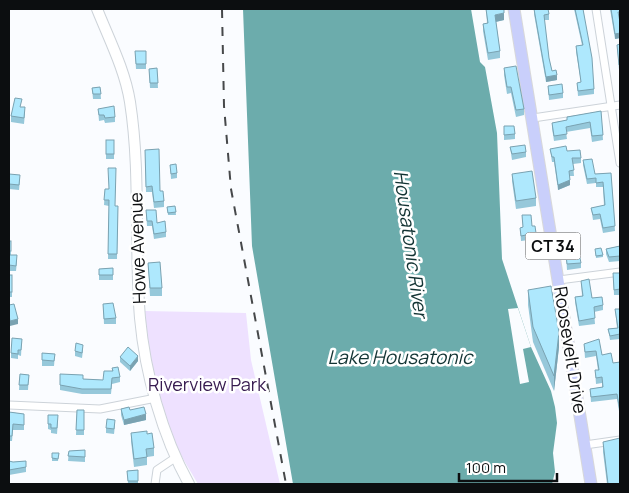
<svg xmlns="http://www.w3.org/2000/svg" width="629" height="493" font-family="Manrope,sans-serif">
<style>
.green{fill:#eee1ff}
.water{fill:#6cacac}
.pier{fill:#fafcff}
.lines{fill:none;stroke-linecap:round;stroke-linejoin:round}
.street-casing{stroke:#cdd3d9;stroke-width:9}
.secondary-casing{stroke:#cdd3d9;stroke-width:12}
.primary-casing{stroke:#d8d8d9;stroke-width:13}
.street{stroke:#fff;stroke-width:7}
.secondary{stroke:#fff;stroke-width:10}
.primary{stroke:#c9cffb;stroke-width:11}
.rail{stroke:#46484a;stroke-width:2;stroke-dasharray:9 9;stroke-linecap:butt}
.wall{fill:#96c8da}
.shaded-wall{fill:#7aa2b1}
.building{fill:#aee8fd;stroke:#7aa2b1}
.labels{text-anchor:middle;stroke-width:5;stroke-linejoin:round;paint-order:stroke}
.shield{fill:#fff;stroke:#555658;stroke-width:1}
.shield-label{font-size:16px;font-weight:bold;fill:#0c0e10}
.street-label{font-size:18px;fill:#0c0e10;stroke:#fff}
.park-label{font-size:18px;fill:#371b50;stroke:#fff}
.water-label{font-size:19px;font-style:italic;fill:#123333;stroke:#fff}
</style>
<rect width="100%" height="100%" fill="#fafcff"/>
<path class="green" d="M145 311 246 313 251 360 280 484H198C190 470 180 455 174 440 158 401 148 352 145 311Z"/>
<polygon class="water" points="243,9 471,9 480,62 485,67 497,133 502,259 531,347 551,391 555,407 557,423 553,453 555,472 552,484 293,484 252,246"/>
<polygon class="pier" points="518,308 531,347 523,349 529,382 520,384 508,309"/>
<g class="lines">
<g class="street-casing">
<g id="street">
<polyline points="596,9 620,163"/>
<polyline points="533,118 620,105"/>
<polyline points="559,280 620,272"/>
<polyline points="9,405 100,409 156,398"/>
<polyline points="585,445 620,440"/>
<polyline points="155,484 157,470 175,458"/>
</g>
</g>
<g class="secondary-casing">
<path id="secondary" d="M97 9C109 39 125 70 130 102 141 173 134 246 140 318 145 373 162 435 189 484"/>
</g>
<g class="primary-casing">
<polyline id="primary" points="514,9 591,484"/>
</g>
<use href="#street" class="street"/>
<use href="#secondary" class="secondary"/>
<use href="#primary" class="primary"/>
<polyline class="rail" points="222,9 224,106 231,189 286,484"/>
</g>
<g class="wall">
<polygon points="486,9 504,20 496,22 500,51 500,58 488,60 483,31 483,24 487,23"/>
<polygon points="534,9 549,14 549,20 544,20 549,58 552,71 557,80 546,82 534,14"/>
<polygon points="574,9 583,9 594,89 594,94 578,96 577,83 581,82 576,52 576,46 582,45"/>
<polygon points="610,9 620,9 620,17 619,18 620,22 620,38 615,39"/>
<polygon points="620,44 620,70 619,70 617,45"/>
<polygon points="135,51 146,51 146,69 136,69"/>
<polygon points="157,68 158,88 150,88 149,69"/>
<polygon points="504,68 524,109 524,115 516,117 511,93 507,94 504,75"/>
<polygon points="548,86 563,93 563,98 549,100"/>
<polygon points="100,87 101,99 93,99 92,88"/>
<polygon points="21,107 25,113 24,124 11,122 11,116"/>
<polygon points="98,109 115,117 115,122 105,123 104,120 99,121"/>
<polygon points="601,111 603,140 592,142 590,128 566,132 567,139 554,141 552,128 552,123 567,120 567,117"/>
<polygon points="504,126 515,134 515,139 504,140"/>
<rect x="106" y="140" width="8" height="19"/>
<polygon points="510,147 526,152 526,157 512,160"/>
<polygon points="550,149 567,151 581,158 581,163 573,164 574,176 570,176 570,185 558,190 554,162 552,162"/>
<polygon points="145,150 164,201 164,207 154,208 152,192 146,192"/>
<polygon points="583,160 595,174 611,173 615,231 603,233 600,219 593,220 591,208 604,206 603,187 596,187 596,183 587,184 583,165"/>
<polygon points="170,165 177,173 177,178 171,179"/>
<polygon points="9,174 20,180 19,190 9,189"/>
<polygon points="512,174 536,198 536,206 516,209 512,181"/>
<polygon points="105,189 115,206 118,206 117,259 108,259 109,206 104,205"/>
<polygon points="175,206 176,215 168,215 167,207"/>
<polygon points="146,210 157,223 166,232 166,237 154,239 152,226 147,226"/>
<polygon points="522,215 532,226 536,233 536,239 521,241 520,228 523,227"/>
<polygon points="9,241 11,241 11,255 17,261 16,271 9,271"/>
<polygon points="620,246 620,261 609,262 606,254 606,249"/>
<polygon points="595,249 603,255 603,257 596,258"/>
<polygon points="566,255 581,263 581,268 567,270"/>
<polygon points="148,263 162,288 162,296 150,296"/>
<polygon points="113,268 113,280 99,280 99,269"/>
<polygon points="613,273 620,273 620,295 614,295"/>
<rect x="9" y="275" width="3" height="22"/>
<polygon points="581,281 592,298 603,305 603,310 594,312 595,324 579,326 575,302 575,297 582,296"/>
<polygon points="528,290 559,347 554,391 533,342 528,305"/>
<polygon points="103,304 116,318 116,324 104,324"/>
<polygon points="615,309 620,309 620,339 610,340 608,329 617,328"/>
<polygon points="22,339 21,356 18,355 18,359 11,358 11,353"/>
<polygon points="584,344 602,355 613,363 620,362 620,417 617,399 591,402 590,389 602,387 602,383 596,384 595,370 598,370 596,356 585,358"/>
<polygon points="83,350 82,358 75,356 75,351"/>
<polygon points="42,353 55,354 54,366 42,366"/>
<polygon points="120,357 138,361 130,371 120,362"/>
<polygon points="112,368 120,377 120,382 112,384 111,394 82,394 60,390 60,374 83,379 103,380 112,371"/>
<polygon points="20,374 29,375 28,390 19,390"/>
<polygon points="121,409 130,410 146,420 124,425 121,415"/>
<polygon points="77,410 84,410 84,435 76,435"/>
<polygon points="9,412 24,414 24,430 13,430 12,441 9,441"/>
<polygon points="48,415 58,421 57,434 51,433 51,430 48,429"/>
<polygon points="115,425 114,434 106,433 106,428"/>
<polygon points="131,433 147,434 154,448 154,456 147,457 147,465 134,467 131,441"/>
<polygon points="603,442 620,484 607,484 603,452"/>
<polygon points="85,450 85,462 68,461 69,451"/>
<polygon points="52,453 59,453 58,461 52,461"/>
<polygon points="9,461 13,462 26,461 26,472 9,475"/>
<polygon points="138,470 138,484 128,484 127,471"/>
</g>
<g class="shaded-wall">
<polygon points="504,13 504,20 495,22 495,15"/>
<polygon points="620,33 620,38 615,39 615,34"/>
<polygon points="557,75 557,80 546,82 546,77"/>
<polygon points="570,180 570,185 558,190 558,185"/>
<polygon points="18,319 18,324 10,326 10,321"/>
<polygon points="559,332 559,347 554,391 554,376"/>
<polygon points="138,356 138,361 130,371 130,366"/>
<polygon points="146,414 146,420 124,425 124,420"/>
</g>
<g class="building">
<polygon points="486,9 504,9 504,13 495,15 500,51 488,53 483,24 488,23"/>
<polygon points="534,9 548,9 549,14 544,15 549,58 552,71 556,70 557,75 546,77"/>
<polygon points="575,9 583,9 592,58 594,89 578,91 577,83 581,82 576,46 583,45"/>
<polygon points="611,9 620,9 620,12 618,12 620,22 620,33 615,34"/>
<polygon points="620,44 620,65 619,65 617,45"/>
<polygon points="135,51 146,51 146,64 136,64"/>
<polygon points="516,66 524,109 516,110 511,87 507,87 504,68"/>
<polygon points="157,68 158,83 150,83 149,69"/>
<polygon points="562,84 563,93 549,95 548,86"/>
<polygon points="100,87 101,94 93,94 92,88"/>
<polygon points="15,98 22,99 20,107 25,107 24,118 11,116"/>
<polygon points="114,106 115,117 105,118 104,115 99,115 98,109"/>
<polygon points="601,111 603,135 592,136 590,122 566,127 567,134 554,136 552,123 567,120 567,117"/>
<polygon points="504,126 514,126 515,134 504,135"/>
<rect x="106" y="140" width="8" height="14"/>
<polygon points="525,145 526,152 512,154 510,147"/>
<polygon points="566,146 567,151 580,150 581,158 572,158 574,170 569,171 570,180 558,185 554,157 552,157 550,149"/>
<polygon points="159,149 160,191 163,191 164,201 154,202 152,186 146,187 145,150"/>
<polygon points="592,159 595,174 611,173 615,226 603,228 600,214 593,215 591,208 605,205 603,182 596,183 596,178 587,179 583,160"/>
<polygon points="176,164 177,173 171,174 170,165"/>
<polygon points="108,168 116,168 115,206 118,206 117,254 108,254 109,200 104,200 105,189 109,189"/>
<polygon points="532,171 536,198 516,201 512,174"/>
<polygon points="9,174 20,175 19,185 9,184"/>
<polygon points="175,206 176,212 168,213 167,207"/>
<polygon points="146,210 156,210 157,223 165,221 166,232 154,234 152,221 147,221"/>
<polygon points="522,215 531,215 532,226 535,226 536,233 521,236 520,228 523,227"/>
<rect x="9" y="241" width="2" height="10"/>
<polygon points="620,246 620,256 609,257 606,249"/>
<polygon points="601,248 603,255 596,256 595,249"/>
<polygon points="579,253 581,263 567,264 566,255"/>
<polygon points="9,255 17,255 16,266 9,265"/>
<polygon points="160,262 162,288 150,288 148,263"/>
<polygon points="113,268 113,275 99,275 99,269"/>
<polygon points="613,273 620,273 620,289 614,290"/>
<rect x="9" y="275" width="3" height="17"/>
<polygon points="589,279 592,298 602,297 603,305 594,307 595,318 579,321 575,297 583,296 581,281"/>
<polygon points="551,286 559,332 554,376 533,327 528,290"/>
<polygon points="113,303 116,318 104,319 103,304"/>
<polygon points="14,304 18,319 10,321 9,315 9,305"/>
<polygon points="615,309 620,309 620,334 610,336 608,329 618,328"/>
<polygon points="12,338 22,339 21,350 18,350 18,354 11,353"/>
<polygon points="599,339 602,355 611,353 613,363 620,362 620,411 617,394 591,397 590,389 603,387 602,377 596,378 595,370 599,370 596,351 585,352 584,344"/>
<polygon points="76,343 83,345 82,353 75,351"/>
<polygon points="128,347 138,356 130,366 120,357"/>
<polygon points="42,353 55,354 54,361 42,360"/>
<polygon points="118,367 120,377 112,378 111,389 82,389 60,385 60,374 83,375 83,379 103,380 104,371 113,371 112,368"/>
<polygon points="20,374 29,375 28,385 19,385"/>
<polygon points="129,407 130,410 144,407 146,414 124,420 121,409"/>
<polygon points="77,410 84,410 84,430 76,430"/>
<polygon points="9,412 24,414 24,425 13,424 12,436 9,436"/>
<polygon points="48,415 58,415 57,428 51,428 51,424 48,424"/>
<polygon points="107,419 115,420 114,429 106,428"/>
<polygon points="147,431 147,434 152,433 154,448 146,449 147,457 134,459 131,433"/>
<polygon points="620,438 620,484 608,484 603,442"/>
<polygon points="85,450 85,457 68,456 69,451"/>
<polygon points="52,453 59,453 58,459 52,458"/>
<polygon points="9,461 13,462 26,461 26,467 9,470"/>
<polygon points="138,470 138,481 128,481 127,471"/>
</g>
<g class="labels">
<rect class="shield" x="525.5" y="232.5" width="55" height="27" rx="4"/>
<g class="shield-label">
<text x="553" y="252">CT 34</text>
</g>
<g class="street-label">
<text transform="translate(138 248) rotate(-92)" y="6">Howe Avenue</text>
<text transform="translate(570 350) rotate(81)" y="6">Roosevelt Drive</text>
</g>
<g class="park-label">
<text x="207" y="391">Riverview Park</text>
</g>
<g class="water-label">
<text transform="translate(411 244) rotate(82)" y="7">Housatonic River</text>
<text x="400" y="364">Lake Housatonic</text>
</g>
</g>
<rect width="629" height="493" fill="none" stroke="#0c0e10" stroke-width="20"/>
<path d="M459 473v8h98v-8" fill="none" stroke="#0c0e10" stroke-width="2.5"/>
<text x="466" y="473" font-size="15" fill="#0c0e10" stroke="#ffffff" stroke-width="4" paint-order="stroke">100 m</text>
</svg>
